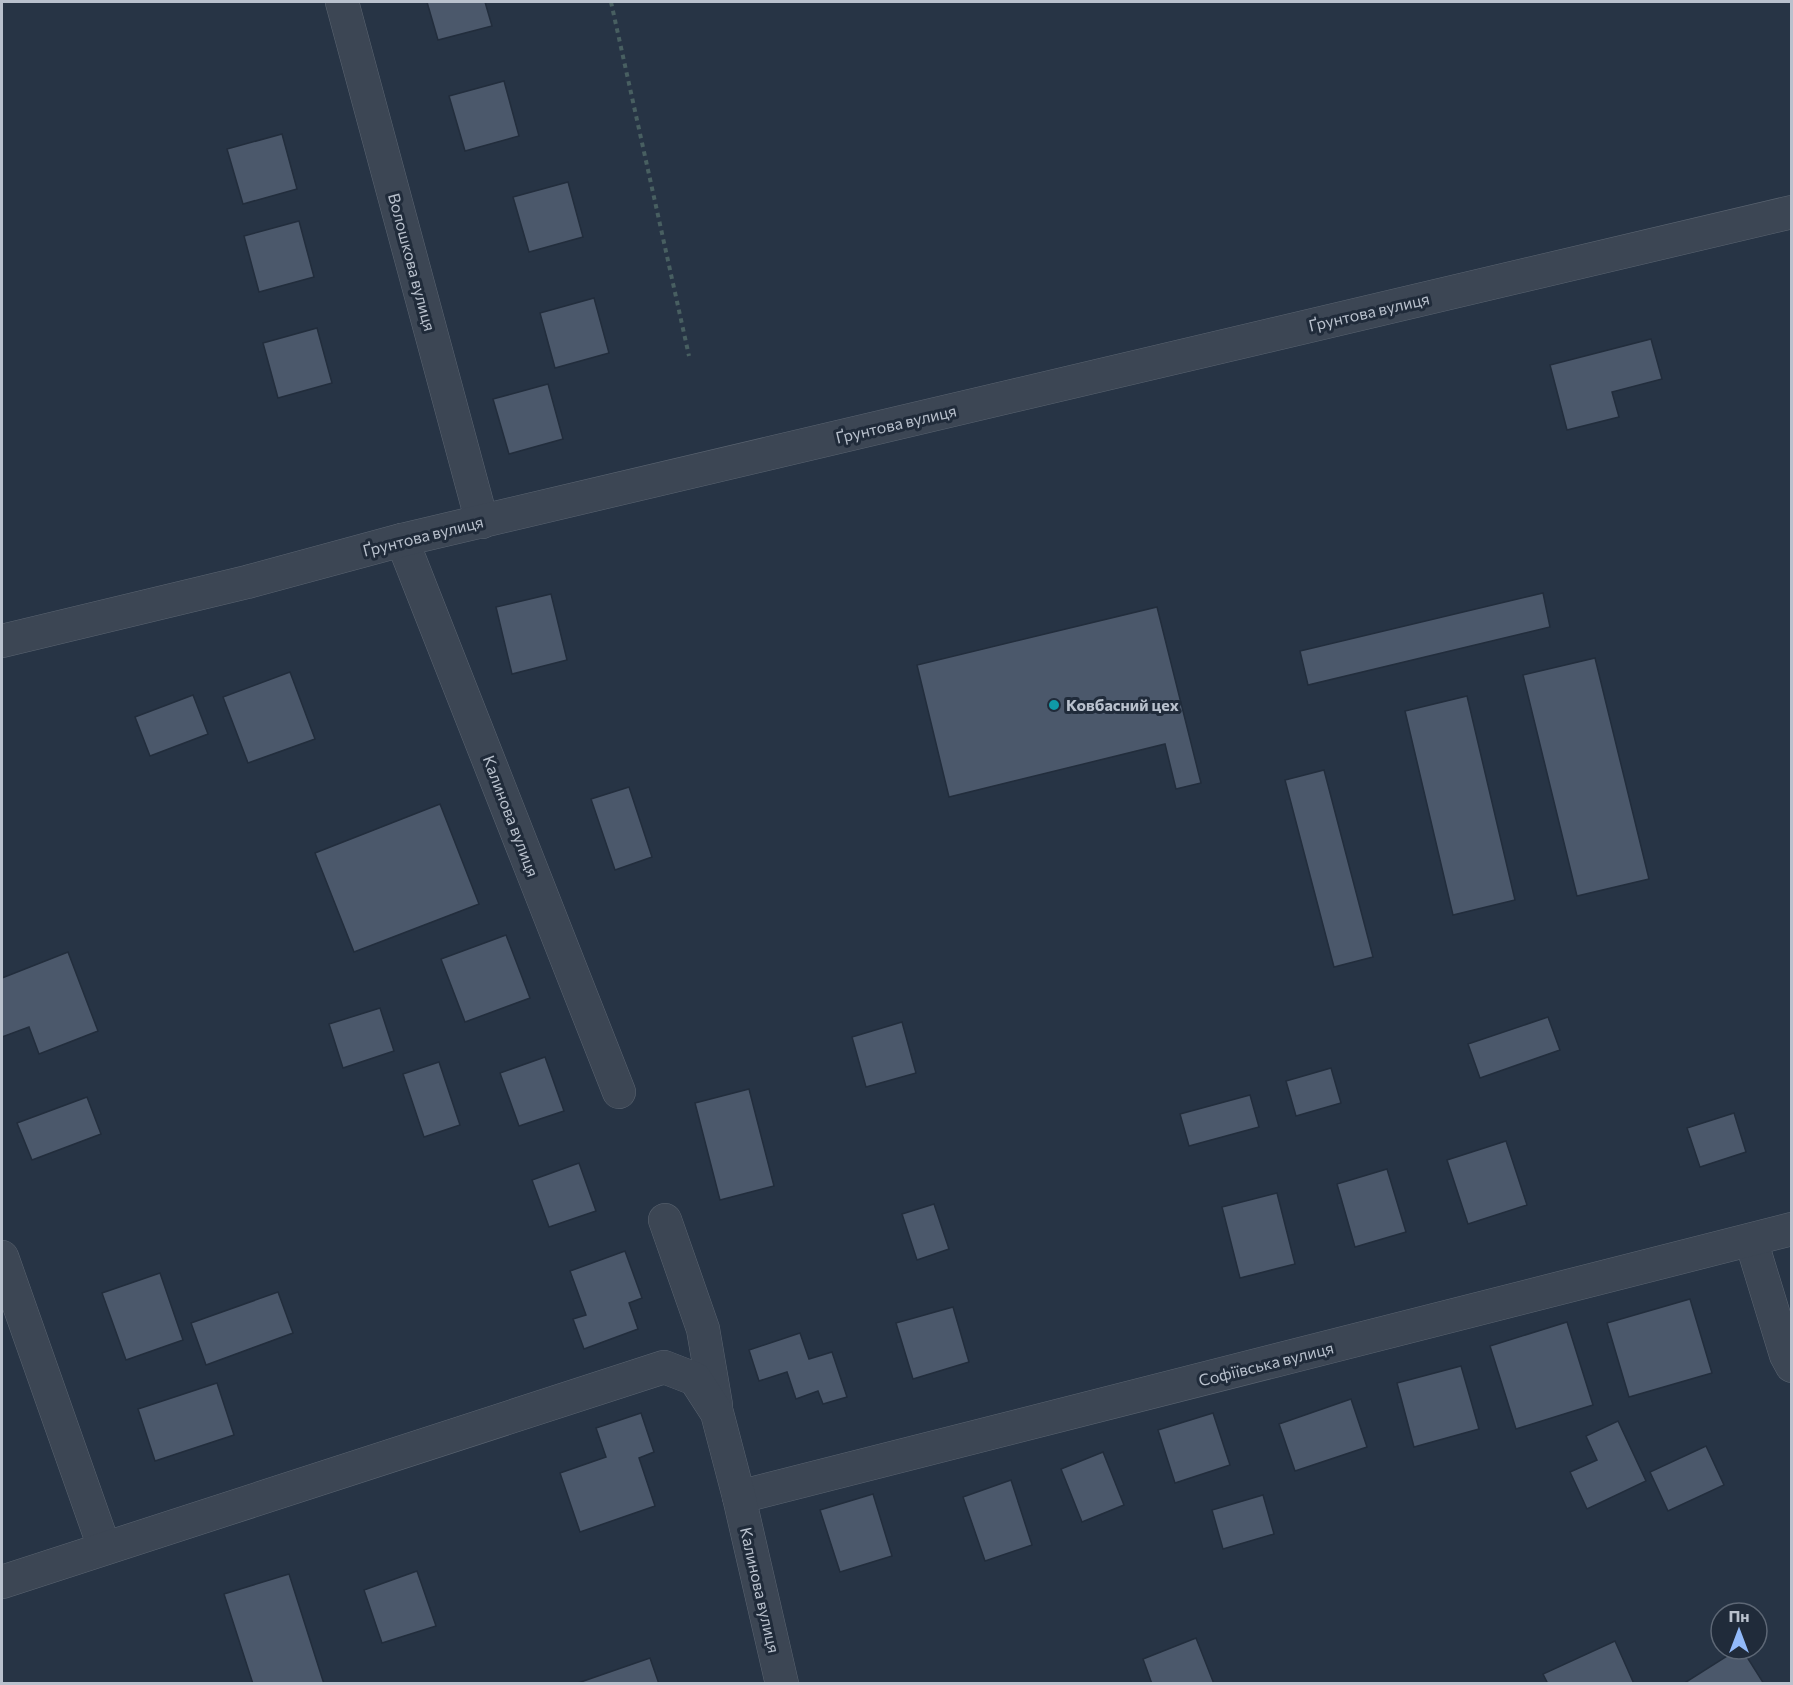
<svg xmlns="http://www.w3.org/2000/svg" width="1793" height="1685" font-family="Commissioner,sans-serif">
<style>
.building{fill:#4b586b;stroke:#222d3c;stroke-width:1.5}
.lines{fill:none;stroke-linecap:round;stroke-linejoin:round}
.minor-casing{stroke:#5a6471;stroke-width:34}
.path{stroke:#485f61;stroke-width:4;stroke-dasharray:4.5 4.5;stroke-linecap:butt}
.minor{stroke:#3c4654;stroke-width:33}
.culture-dot{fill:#0f9aa8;stroke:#202b3a;stroke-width:2}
.labels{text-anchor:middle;stroke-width:6;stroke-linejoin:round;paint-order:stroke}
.street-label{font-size:16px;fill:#b9c1cd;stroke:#202b3a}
.poi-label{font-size:16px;font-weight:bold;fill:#b9c1cd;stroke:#202b3a;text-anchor:start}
</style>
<rect width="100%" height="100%" fill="#273445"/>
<g class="building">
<polygon points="427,2 485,2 492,26 438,40"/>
<polygon points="504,81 519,136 465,151 449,96"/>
<polygon points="282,134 297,189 243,204 227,149"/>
<polygon points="568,182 583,237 529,252 513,197"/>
<polygon points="299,221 314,277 259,292 244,236"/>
<polygon points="594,298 609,353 555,368 540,313"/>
<polygon points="317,328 332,383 278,398 263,343"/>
<polygon points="1651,339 1662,379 1612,392 1619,417 1567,430 1550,365"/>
<polygon points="548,384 563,439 509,454 493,399"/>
<polygon points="1543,593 1550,627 1308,685 1300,651"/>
<polygon points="551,594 567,660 512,674 496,607"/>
<polygon points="1157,607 1201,783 1176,789 1165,744 949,797 917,665"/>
<polygon points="1595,658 1649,879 1577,896 1523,675"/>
<polygon points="290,672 315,739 248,763 223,697"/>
<polygon points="193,695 208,734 150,756 135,717"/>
<polygon points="1467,696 1515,900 1453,915 1405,711"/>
<polygon points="1324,770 1373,957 1334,967 1285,780"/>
<polygon points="629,787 652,857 615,870 591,799"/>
<polygon points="440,804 479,904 354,952 315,853"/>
<polygon points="506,935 530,998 465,1022 441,959"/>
<polygon points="68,952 98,1031 39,1054 29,1027 2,1037 2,978"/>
<polygon points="380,1008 394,1051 343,1068 329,1024"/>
<polygon points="1548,1017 1560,1050 1480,1078 1468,1044"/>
<polygon points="902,1022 916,1073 866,1087 852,1037"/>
<polygon points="545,1057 564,1111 519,1126 500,1073"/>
<polygon points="439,1062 460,1125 424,1137 403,1074"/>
<polygon points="1331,1068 1341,1103 1296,1116 1286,1081"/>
<polygon points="749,1089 774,1186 720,1200 695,1103"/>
<polygon points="1250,1095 1259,1127 1189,1146 1180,1114"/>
<polygon points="87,1097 101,1134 32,1160 17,1123"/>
<polygon points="1734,1113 1746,1152 1700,1167 1687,1128"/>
<polygon points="1506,1141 1527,1205 1468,1224 1447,1160"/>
<polygon points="579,1163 596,1211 549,1227 532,1180"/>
<polygon points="1387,1169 1406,1232 1355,1247 1337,1184"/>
<polygon points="1277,1193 1295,1264 1240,1278 1222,1207"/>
<polygon points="934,1204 949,1249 917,1260 902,1214"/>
<polygon points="625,1251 642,1298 629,1303 638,1329 584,1349 573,1319 586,1315 570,1271"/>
<polygon points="160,1273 183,1340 126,1360 102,1293"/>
<polygon points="278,1292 293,1333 206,1365 191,1323"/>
<polygon points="1690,1299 1712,1373 1629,1397 1607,1323"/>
<polygon points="953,1307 969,1362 913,1379 896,1323"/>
<polygon points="1567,1322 1593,1405 1516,1429 1490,1346"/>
<polygon points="800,1333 809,1359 832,1352 847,1397 823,1404 818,1391 796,1399 787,1372 759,1381 749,1350"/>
<polygon points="1461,1366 1479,1429 1414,1447 1397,1383"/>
<polygon points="217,1383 234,1435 155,1461 138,1409"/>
<polygon points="1351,1399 1367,1447 1295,1471 1279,1424"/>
<polygon points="641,1413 654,1452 639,1458 655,1506 580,1532 560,1473 606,1457 596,1428"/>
<polygon points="1213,1413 1230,1465 1175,1483 1158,1430"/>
<polygon points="1618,1421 1646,1481 1587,1509 1570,1472 1597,1460 1586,1436"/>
<polygon points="1706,1446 1724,1485 1668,1511 1650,1472"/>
<polygon points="1103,1452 1124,1505 1082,1522 1061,1469"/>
<polygon points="1011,1480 1032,1545 985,1561 963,1497"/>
<polygon points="873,1494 892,1556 840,1572 820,1510"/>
<polygon points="1263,1495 1274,1534 1223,1549 1212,1510"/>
<polygon points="417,1571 436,1626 382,1643 364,1590"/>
<polygon points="289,1574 324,1684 253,1684 224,1594"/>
<polygon points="1196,1638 1214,1684 1152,1684 1143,1659"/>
<polygon points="1615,1641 1634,1684 1548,1684 1543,1674"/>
<polygon points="1738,1649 1742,1649 1764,1684 1687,1684 1686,1682"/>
<polygon points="650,1658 659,1684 575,1684"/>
</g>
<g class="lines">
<g class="minor-casing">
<g id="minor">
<polyline points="342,2 482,522"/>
<polyline points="402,540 619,1092"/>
<polyline points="2,641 247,582 402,540 1792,212"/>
<polyline points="665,1220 703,1329 716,1405"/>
<polyline points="1751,1240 1786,1355 1792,1366"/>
<polyline points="2,1257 104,1547"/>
<polyline points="739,1497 1792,1229"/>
<polyline points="2,1582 664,1367 695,1379 717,1413 739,1497 782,1684"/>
</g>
</g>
<polyline class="path" points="611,2 689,356"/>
<use href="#minor" class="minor"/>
</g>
<circle class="culture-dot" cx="1054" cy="705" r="6"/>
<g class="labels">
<g class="street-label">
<text transform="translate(412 262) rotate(75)" y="6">Волошкова вулиця</text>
<text transform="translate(1369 312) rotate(-13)" y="6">Ґрунтова вулиця</text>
<text transform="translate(896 424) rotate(-13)" y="6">Ґрунтова вулиця</text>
<text transform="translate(423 536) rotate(-14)" y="6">Ґрунтова вулиця</text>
<text transform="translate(511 816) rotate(69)" y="6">Калинова вулиця</text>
<text transform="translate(1266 1364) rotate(-14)" y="6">Софіївська вулиця</text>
<text transform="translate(760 1590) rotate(77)" y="6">Калинова вулиця</text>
</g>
<g class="poi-label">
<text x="1066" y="711">Ковбасний цех</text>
</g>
</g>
<rect width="1793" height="1685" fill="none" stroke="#b9c1cd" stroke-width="6"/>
<g transform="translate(1739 1631)"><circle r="28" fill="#202b3a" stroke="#5d6775" stroke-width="1.5"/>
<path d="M0-4.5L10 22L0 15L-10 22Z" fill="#92bafa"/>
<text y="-9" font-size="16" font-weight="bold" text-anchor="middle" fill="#b9c1cd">Пн</text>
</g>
</svg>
